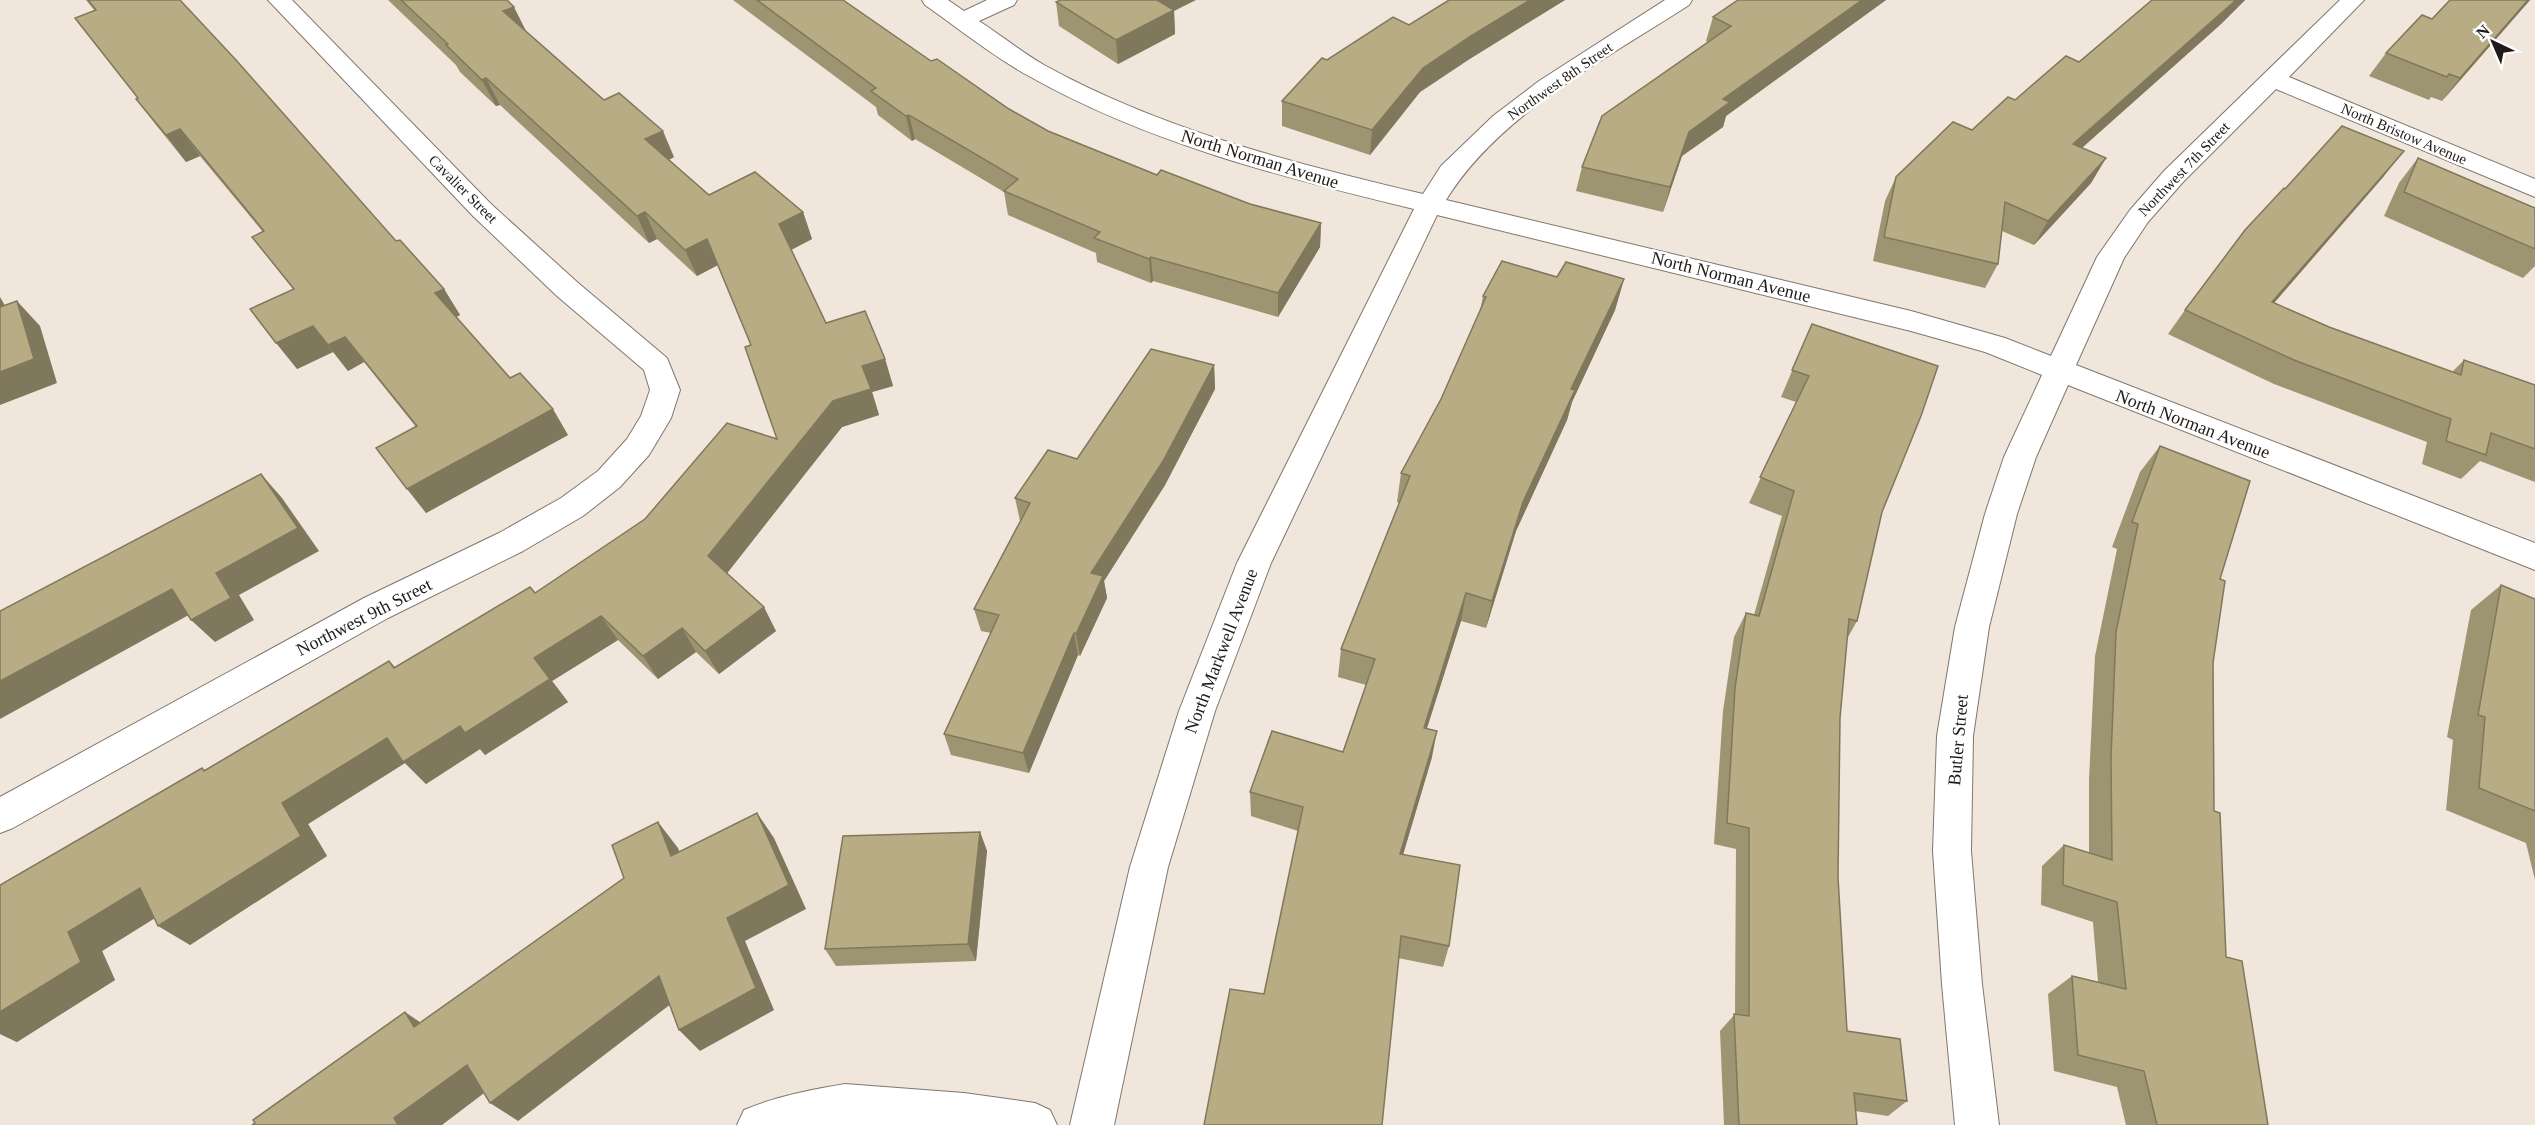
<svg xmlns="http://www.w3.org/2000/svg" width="2535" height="1125" font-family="Georgia,serif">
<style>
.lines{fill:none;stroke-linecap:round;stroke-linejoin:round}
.minor-casing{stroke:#80766e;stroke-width:2}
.minor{fill:#fff;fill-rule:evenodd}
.wall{fill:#9d9472}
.shaded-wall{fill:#80785c}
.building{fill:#b7ac84;stroke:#80785c;stroke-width:1.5}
.labels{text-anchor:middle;stroke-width:5;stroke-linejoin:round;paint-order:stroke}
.far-street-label{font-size:15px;fill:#1f1b18;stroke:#fff}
.street-label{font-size:18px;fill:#1f1b18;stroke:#fff}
</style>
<rect width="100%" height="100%" fill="#f0e6dc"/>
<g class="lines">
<g class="minor-casing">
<g id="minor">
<polygon points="268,0 292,0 491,204 577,282 667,358 680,390 671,418 649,455 620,487 583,516 523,551 388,618 13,828 0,833 0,797 364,598 499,533 561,498 598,471 627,439 641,416 650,390 644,370 557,296 473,216"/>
<path d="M922 0H948L964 11 987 0H1017L1014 5 979 21C1001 35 1021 52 1044 65 1162 130 1292 163 1423 194L1441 166 1493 116 1539 81 1665 0H1692L1689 5C1606 59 1499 114 1446 200L1911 311 2005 338 2051 356 2097 257 2130 210 2165 170 2340 0H2364L2289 77 2535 179V197L2276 89 2183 182 2148 222 2124 258 2076 365 2535 543V570L2068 385 2036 457 2017 514 1989 627 1973 736 1971 851 1982 984 1999 1125H1955L1942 984 1933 851 1937 736 1955 627 1985 514 2004 457 2042 375 1985 352 1911 331 1437 215 1271 563 1215 711 1168 867 1114 1125H1070L1130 867 1179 711 1237 563 1414 209C1281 177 1147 143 1027 75 991 55 958 28 925 5Z"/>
<path d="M845 1084 964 1093 1035 1103 1050 1110 1057 1125H737L744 1110C777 1096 810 1090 845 1084Z"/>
</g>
</g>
<use href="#minor" class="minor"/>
</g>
<g class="wall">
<polygon points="86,0 180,0 396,241 444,289 460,315 456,317 510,378 568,435 426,513 416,427 364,362 348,371 333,352 297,369 293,289 252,237 263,232 200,156 186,162 156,125 136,99 138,98 75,18 95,11"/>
<polygon points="388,0 507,0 526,32 604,100 674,157 669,160 709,195 803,212 812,239 791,250 826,323 885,359 893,386 872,392 879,415 842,427 727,573 776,631 719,674 696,652 658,679 618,640 552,681 568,702 485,755 480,749 426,784 405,763 308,824 327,856 190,945 155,918 102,951 115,980 17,1042 0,1034 0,885 202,768 205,770 389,661 395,667 535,593 777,439 751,345 718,265 697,276 657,239 649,243 500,105 496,106 460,72 456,65"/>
<polygon points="733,0 843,0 931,61 1009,109 1048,131 1157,175 1250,204 1321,223 1320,247 1278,317 1153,281 1151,283 1097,262 1096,253 1008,215 1004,192 915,139 912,141 878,115 876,107"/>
<polygon points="1449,0 1565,0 1468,60 1420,92 1370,155 1282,126 1282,101 1327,60 1409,25"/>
<polygon points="1738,0 1886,0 1726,116 1723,127 1682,156 1663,212 1576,191 1582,167 1708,42 1706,41 1713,17"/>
<polygon points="2152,0 2245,0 2221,24 2082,148 2106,158 2091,183 2034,245 2002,231 1998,264 1985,288 1873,261 1885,201 1896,177 1972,130 2015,100 2079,62"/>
<polygon points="2450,0 2530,0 2442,101 2431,97 2429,100 2369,76 2386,53 2432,19"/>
<polygon points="1056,2 1174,11 1175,34 1118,64 1059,26"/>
<polygon points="2418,158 2535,208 2535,266 2523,278 2384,216 2399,183"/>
<polygon points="2384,176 2274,303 2329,327 2452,372 2464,360 2535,385 2535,482 2480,461 2461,479 2422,464 2427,442 2274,384 2168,334 2185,310 2285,189"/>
<polygon points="1557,277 1624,279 1615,310 1572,402 1567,420 1516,531 1486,628 1461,621 1427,728 1432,757 1403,855 1449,946 1443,967 1398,958 1264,994 1298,831 1251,816 1250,792 1343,752 1366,685 1338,677 1341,649 1399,503 1397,502 1401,473 1441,399 1480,311 1483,296"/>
<polygon points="1812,324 1882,512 1857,621 1847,639 1840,718 1838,877 1847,1031 1907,1101 1888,1116 1855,1111 1857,1125 1724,1125 1720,1031 1735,1014 1736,849 1714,844 1723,711 1734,637 1746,613 1754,615 1782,516 1749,503 1796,402 1781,397"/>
<polygon points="1214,365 1215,389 1165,485 1104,581 1107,598 1080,656 1078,655 1029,773 951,755 944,734 991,633 981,631 974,609 1020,521 1015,498 1077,459"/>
<polygon points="2160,446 2220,579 2213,663 2214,811 2226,957 2268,1125 2126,1125 2117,1087 2054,1071 2048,994 2072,976 2098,982 2093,922 2041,905 2042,866 2064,845 2089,853 2089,780 2095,656 2117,549 2112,547 2140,472"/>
<polygon points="2501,585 2535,599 2535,880 2526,843 2446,810 2453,740 2447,737 2471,610"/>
<polygon points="980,832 987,851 976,961 836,966 825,949"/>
</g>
<g class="shaded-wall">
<polygon points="1153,0 1196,0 1174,11 1175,34 1118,64 1116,40"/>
<polygon points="1530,0 1565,0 1468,60 1420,92 1370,155 1372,130 1423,68 1471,36"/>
<polygon points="1862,0 1886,0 1726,116 1723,127 1682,156 1663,212 1670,187 1689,132 1723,99"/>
<polygon points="2236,0 2245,0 2221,24 2059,168 2073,144"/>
<polygon points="2528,0 2530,0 2442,101 2460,78"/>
<polygon points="514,7 527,33 503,11"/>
<polygon points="486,78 500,105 496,106 482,80"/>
<polygon points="909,115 915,139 912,141 906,116"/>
<polygon points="180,129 200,156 186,162 166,135"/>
<polygon points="663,131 674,157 657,166 645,139"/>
<polygon points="2404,151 2384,176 2254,326 2272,302"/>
<polygon points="2106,158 2091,183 2034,245 2048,221"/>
<polygon points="645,212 657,239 649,243 637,216"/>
<polygon points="803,212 812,239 789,251 779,224"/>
<polygon points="1321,223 1320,247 1278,317 1278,293"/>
<polygon points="707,239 718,265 697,276 685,250"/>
<polygon points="1151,257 1153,281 1151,283 1149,259"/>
<polygon points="1624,279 1615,310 1572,402 1567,420 1516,531 1486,628 1492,601 1523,502 1571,389"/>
<polygon points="444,289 460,315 452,319 435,293"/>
<polygon points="0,297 21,333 0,311"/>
<polygon points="17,301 40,326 57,383 0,405 0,372"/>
<polygon points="313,326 333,352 297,369 276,343"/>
<polygon points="345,337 364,362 348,371 328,345"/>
<polygon points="885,359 893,386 872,392 879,415 842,427 721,581 708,556 862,366"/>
<polygon points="1214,365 1215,389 1165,485 1104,581 1107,598 1080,656 1076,634 1091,573"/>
<polygon points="553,409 568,435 426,513 407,489"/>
<polygon points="261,474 282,498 319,551 239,595 254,620 215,642 191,620 216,573"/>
<polygon points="172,589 196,611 0,719 0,681"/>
<polygon points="1466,593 1461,621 1419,753 1424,728"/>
<polygon points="764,607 776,631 719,674 705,651"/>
<polygon points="601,616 618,640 552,681 568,702 485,755 480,749 426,784 405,763 308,824 327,856 190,945 158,926 282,803 387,738 534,658"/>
<polygon points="682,628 696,652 658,679 643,656"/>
<polygon points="1074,633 1078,655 1029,773 1023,753"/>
<polygon points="1437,731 1432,757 1396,878 1400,854"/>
<polygon points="757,813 774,838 806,909 745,941 774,1010 700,1051 679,1030 727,918"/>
<polygon points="658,822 678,848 691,880 671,856"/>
<polygon points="980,832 987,851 976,961 968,944"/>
<polygon points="140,888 171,908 102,951 115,980 17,1042 0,1034 0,1012 68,932"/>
<polygon points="659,976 680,997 518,1121 490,1103"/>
<polygon points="405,1012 436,1033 414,1027"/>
<polygon points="467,1065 496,1084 442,1125 398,1125 394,1118"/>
</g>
<g class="building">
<polygon points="88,0 180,0 236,60 396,241 400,240 444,289 435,293 510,378 520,373 553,409 407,489 376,448 417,426 345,337 328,345 313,326 276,343 250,309 294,289 252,237 264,231 180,129 166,135 136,99 138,98 75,18 96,10"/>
<polygon points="401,0 507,0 514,7 503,11 604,100 619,93 663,131 645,139 709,195 755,172 803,212 779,224 826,323 865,311 885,359 862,366 871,389 833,401 708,556 764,607 705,651 682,628 643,656 601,616 534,658 550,679 465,733 460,726 403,762 387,738 282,803 301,836 158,926 140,888 68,932 81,962 0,1012 0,885 202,768 204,771 389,661 394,668 530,587 535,593 645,519 727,423 777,439 745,347 751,345 707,239 685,250 645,212 637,216 486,78 482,80 446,45 448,44"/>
<polygon points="757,0 843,0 931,61 937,59 1009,109 1048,131 1157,175 1161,170 1250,204 1321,223 1278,293 1151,257 1149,259 1094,238 1100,232 1004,191 1018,179 909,115 906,116 871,91 876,88"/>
<polygon points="1061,0 1157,0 1174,10 1116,40 1056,2"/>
<polygon points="1449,0 1530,0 1471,36 1423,68 1372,130 1282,101 1322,58 1327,60 1393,17 1409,25"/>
<polygon points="1738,0 1862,0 1723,99 1730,102 1689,132 1670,187 1582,167 1602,116 1731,26 1713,17"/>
<polygon points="2152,0 2236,0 2073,144 2106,158 2048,221 2005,202 1998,264 1884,237 1896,177 1953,122 1972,130 2008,97 2015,100 2066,56 2079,62"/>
<polygon points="2450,0 2528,0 2460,78 2449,74 2447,77 2386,53 2422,15 2432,19"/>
<polygon points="2342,126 2404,151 2272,302 2329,327 2461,375 2464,360 2535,385 2535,449 2491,433 2486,455 2446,441 2451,419 2294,360 2185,310 2245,230 2284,188 2285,189"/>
<polygon points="2418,158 2535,208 2535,249 2404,192"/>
<polygon points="1502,261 1557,277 1566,262 1624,279 1571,389 1575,390 1523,502 1492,601 1466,593 1424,728 1437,731 1400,854 1460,865 1449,946 1401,936 1382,1125 1204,1125 1230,989 1264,994 1303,807 1250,792 1272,731 1343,752 1375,659 1341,649 1410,476 1401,473 1441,399 1486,297 1483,296"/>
<polygon points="17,301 34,359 0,372 0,307"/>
<polygon points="1812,324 1938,366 1921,416 1882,512 1857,621 1849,619 1840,718 1838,877 1847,1031 1900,1039 1907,1101 1854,1093 1857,1125 1739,1125 1734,1014 1749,1016 1749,828 1727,823 1735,688 1746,613 1759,616 1794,491 1760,477 1809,376 1792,370"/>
<polygon points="1151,349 1214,365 1163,461 1091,573 1103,576 1076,634 1074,633 1023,753 944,734 999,615 974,609 1030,503 1015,498 1048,450 1077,459"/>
<polygon points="2160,446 2250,481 2220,579 2225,581 2213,663 2214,811 2220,813 2226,957 2242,961 2268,1125 2157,1125 2144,1071 2078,1055 2072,976 2126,989 2117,902 2063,885 2064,845 2112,860 2111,758 2116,632 2138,524 2132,522"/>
<polygon points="261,474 298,528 216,573 231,598 191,620 172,589 0,681 0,611"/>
<polygon points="2501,585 2535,599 2535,811 2479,788 2485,717 2478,715"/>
<polygon points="757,813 789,885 727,918 756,988 679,1030 659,976 490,1103 467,1065 394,1118 398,1125 252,1125 255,1123 253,1120 405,1012 414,1027 624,878 612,845 658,822 671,856"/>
<polygon points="980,832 968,944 825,949 843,836"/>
</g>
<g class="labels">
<g class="far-street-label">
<text transform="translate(1560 81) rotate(-35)" y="5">Northwest 8th Street</text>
<text transform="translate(2404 134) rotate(23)" y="5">North Bristow Avenue</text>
<text transform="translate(2184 169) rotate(-46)" y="5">Northwest 7th Street</text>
<text transform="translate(463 189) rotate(45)" y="5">Cavalier Street</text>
</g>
<g class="street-label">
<text transform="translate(1260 159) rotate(17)" y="6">North Norman Avenue</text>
<text transform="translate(1731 277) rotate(14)" y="6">North Norman Avenue</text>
<text transform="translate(2193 424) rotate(21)" y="6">North Norman Avenue</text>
<text transform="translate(364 617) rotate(-27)" y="6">Northwest 9th Street</text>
<text transform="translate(1221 651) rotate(-69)" y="6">North Markwell Avenue</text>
<text transform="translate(1958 740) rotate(-85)" y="6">Butler Street</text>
</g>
</g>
<g transform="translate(2493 42) rotate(316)" stroke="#ffffff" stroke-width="4.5" paint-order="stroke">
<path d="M0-4.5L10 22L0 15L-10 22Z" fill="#1f1b18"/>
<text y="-9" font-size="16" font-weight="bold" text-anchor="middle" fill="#1f1b18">N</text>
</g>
</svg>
